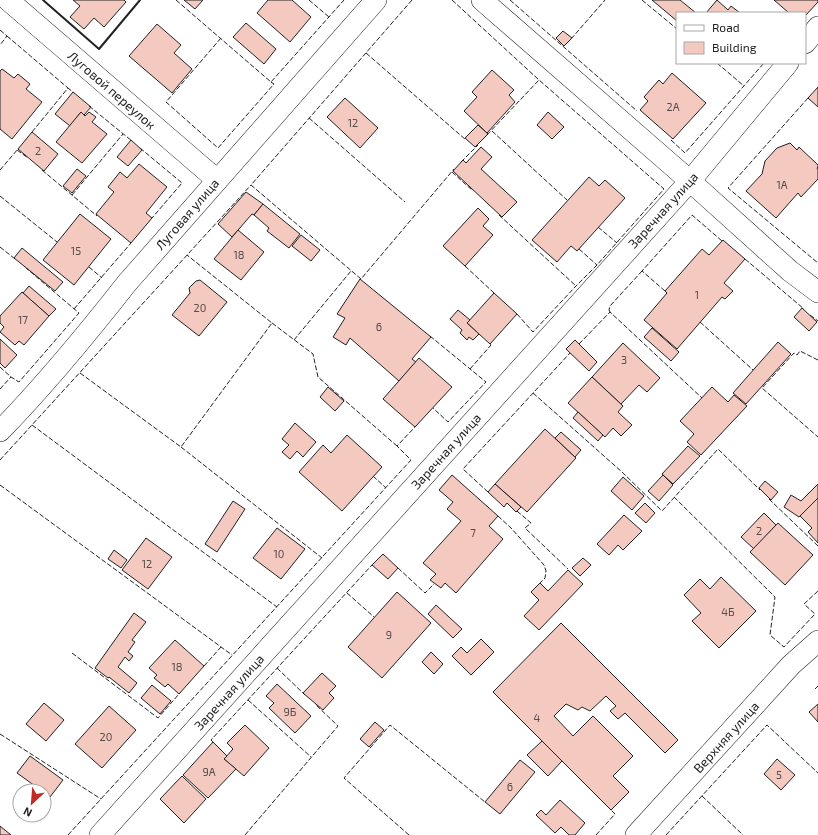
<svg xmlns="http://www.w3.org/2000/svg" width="818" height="835" font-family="'Exo 2',sans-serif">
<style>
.building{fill:#f3c9c0;stroke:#222}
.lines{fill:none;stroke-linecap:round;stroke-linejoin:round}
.minor-casing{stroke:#222;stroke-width:22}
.minor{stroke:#fff;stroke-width:21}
.fence{stroke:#222;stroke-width:1;stroke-dasharray:5 2;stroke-linecap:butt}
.wall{stroke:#222;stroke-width:2}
.labels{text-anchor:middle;stroke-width:3;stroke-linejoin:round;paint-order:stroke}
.number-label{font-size:11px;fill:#564c4a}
.street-label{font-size:13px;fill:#222;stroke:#fff}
</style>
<rect width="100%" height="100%" fill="#fff"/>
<g class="building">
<polygon points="73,0 124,0 126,2 104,27 94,18 84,29 70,17 80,6"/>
<polygon points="184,0 203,0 195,9"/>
<polygon points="268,0 292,0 311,17 290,42 257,13"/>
<polygon points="652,0 680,0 696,13 677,13 677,21"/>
<polygon points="717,0 728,10 731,6 740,13 706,13"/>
<polygon points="774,0 818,0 818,2 805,16 805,13 789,13"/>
<polygon points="246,23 276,49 264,64 233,37"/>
<polygon points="157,24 181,45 174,53 192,69 172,93 129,56"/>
<polygon points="563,31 572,38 564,46 556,38"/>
<polygon points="2,69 14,78 18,74 30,84 26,89 42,102 12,139 0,129 0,71"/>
<polygon points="492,70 514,90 509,95 515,102 487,133 464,111 477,97 472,92"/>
<polygon points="672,73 706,103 673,139 640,110 648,101 644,97 659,80 663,84"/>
<polygon points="818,87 818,107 808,98"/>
<polygon points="73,92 91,107 84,115 81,112 70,126 55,114"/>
<polygon points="345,98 378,128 360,148 327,117"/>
<polygon points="81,112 85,116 89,112 96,117 92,122 107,134 82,163 56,142"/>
<polygon points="548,112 564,127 552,139 537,125"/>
<polygon points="478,125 488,134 475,147 465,138"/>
<polygon points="32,132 58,154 44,171 18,149"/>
<polygon points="131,140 142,150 128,166 117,157"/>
<polygon points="790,143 797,150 799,147 818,165 818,167 817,168 818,170 818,179 801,197 798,193 776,218 746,191 762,174 765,161 777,148"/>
<polygon points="481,147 492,157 481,169 517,202 502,217 453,171 463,160 466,163"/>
<polygon points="139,164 167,187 146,213 152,218 131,243 96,214 114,192 108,187 120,172 127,178"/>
<polygon points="77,169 86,176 72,193 63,186"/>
<polygon points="589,177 599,186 605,180 625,198 577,251 571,246 557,262 532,240"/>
<polygon points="246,192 263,204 254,215 252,214 232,237 218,224"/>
<polygon points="263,204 300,234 289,248 267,231 269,228 254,215"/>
<polygon points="478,208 489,219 483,226 493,235 465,266 443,246"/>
<polygon points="80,214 111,239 74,285 43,260"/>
<polygon points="238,230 264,252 241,280 214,259"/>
<polygon points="301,235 320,250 311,261 292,246"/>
<polygon points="723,240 745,259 724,283 733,291 725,299 722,297 677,349 644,320 667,293 665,291 702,249 709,255"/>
<polygon points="22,248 63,282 55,291 14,258"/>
<polygon points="360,279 431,337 412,359 416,362 399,381 350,338 346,345 333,337 345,318 337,314"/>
<polygon points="200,280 227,302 199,336 172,315 190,293 189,288 196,281"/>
<polygon points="29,286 56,309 49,316 23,293"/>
<polygon points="22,292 49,316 24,345 19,341 15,345 0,332 4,327 0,323 0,316"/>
<polygon points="494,293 517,314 490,344 467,323"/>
<polygon points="802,308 817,322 809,331 794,317"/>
<polygon points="458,310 470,320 467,323 479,334 473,340 469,337 467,340 460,333 462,330 450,319"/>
<polygon points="652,328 679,352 671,361 644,337"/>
<polygon points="0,339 17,355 5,368 0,363"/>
<polygon points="575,340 597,362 589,371 566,349"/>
<polygon points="778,342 791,354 746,404 733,393"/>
<polygon points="623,343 660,378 647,392 639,385 621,404 592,377"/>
<polygon points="419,358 452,387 415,427 383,399"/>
<polygon points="592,377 623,406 618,412 632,425 621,436 613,428 605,437 568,403"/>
<polygon points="328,387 344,401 335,411 320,397"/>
<polygon points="712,387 728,402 734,395 747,406 701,455 687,442 694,434 680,421"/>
<polygon points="578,412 603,435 598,441 573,418"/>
<polygon points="295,423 316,442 303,457 297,451 290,459 282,452 289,445 282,439"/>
<polygon points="545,429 576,458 527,512 495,484"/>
<polygon points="561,432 581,450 575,457 555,438"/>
<polygon points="347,435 382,467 342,511 299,472 323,445 331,453"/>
<polygon points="688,446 700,456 673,484 662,474"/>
<polygon points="452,475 498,516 489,526 503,539 456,593 445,583 441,588 430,580 436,574 423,563 461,521 447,509 453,502 439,490"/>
<polygon points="663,475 673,485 659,501 648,491"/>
<polygon points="623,477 644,496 632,510 611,491"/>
<polygon points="765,481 778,492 771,500 759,488"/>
<polygon points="495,484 521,507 516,512 507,503 504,507 488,492"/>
<polygon points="818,484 818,498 799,517 784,507 791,495 801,501"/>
<polygon points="818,498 818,543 808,532 812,528 800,516"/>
<polygon points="233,501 245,509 217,552 205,544"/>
<polygon points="645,503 655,513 646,523 635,513"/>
<polygon points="764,513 776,525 754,549 741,537"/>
<polygon points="624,515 642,531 623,550 618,545 609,555 597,544"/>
<polygon points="778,523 813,555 785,585 750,552"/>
<polygon points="277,528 305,549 281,579 253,558"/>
<polygon points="146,538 172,557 148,589 122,570"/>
<polygon points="114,550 127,560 121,568 108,559"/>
<polygon points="383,554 398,568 388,579 372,565"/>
<polygon points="583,558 591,565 580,576 572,568"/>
<polygon points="568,570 583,584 539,630 524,616 539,600 531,592 540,583 548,591"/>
<polygon points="721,577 756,611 719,648 692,621 701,613 684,595 700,579 710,589"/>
<polygon points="397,592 431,623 382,678 348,647"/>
<polygon points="436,605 462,629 453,638 428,614"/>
<polygon points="134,613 146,622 132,640 135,642 128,652 133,656 129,661 125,657 118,667 137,683 129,693 109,677 108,678 95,668"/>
<polygon points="561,623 678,740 665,753 625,713 618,719 610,711 616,706 606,696 590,711 582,707 578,710 566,704 554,716 573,736 593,716 633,756 613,776 629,792 611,810 493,692"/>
<polygon points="481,639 494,652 471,675 452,656 461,647 467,653"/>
<polygon points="175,640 204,666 179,694 168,684 165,687 154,678 157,675 149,668"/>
<polygon points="431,652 443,664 434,674 422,662"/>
<polygon points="322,673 336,686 329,693 334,698 323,710 303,693"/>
<polygon points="277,684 311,716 295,733 269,708 274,703 266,696"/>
<polygon points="152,685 171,701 160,714 141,698"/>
<polygon points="44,703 64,720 46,741 26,724"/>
<polygon points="818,704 818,722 809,712"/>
<polygon points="109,706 136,730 102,768 75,744"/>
<polygon points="375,722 384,730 369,747 360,739"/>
<polygon points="245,725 269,748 244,776 224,759 233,749 227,743"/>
<polygon points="542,741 562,761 548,776 527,755"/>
<polygon points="213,742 227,756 224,759 236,769 208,798 183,775"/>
<polygon points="30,756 63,780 50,797 44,793 44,791 42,791 17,773"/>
<polygon points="777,759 795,775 781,790 764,774"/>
<polygon points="520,760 535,772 500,814 485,802"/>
<polygon points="182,776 206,799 184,823 160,799"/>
<polygon points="560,800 585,823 575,835 569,835 561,827 555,833 536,815 541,810 546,815"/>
<polygon points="0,826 11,835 0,835"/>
</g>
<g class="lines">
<g class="minor-casing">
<g id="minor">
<polyline points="8,0 217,180"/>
<polyline points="482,0 690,181 790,271 818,292"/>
<polyline points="805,43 818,27"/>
<path d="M0 431C46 384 87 334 127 283L376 0"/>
<polyline points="100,835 690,181 788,63"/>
<polyline points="636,835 791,665 818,641"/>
</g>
</g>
<use href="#minor" class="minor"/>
<g class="fence">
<polyline points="176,0 271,82 344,0"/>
<polyline points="309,0 329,17"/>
<polyline points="412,0 251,185 361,279 454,169"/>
<polyline points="452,0 539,80 486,136"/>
<polyline points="510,0 637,111"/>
<polyline points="642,0 677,29"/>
<polyline points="0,30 7,36 0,45"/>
<polyline points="7,36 68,88"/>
<polyline points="221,38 166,102 218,148 274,84 271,82"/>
<polyline points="571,39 605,0"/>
<polyline points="366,53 466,140"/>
<polyline points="717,63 744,86"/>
<polyline points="808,98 728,188 818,263"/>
<polyline points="89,106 132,141"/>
<polyline points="309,118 405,202"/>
<polyline points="492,131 567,200"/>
<polyline points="32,132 68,88 74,93"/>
<polyline points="671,140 685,153 764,63"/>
<polyline points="140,148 182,183 152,218"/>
<polyline points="17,150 28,158"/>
<polyline points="461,162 478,145"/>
<polyline points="0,170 18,149"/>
<polyline points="42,170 97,216"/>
<polyline points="452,172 472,190"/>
<polyline points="72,195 123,134"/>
<polyline points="0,196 57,242"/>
<polyline points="499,215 576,286"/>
<polyline points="598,227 617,243"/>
<polyline points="0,247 15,259"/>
<polyline points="579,249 597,265"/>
<polyline points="745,259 804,309"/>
<polyline points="465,266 494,293"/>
<polyline points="89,267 102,278"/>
<polyline points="665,291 642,271 692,215 722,241"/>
<polyline points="74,309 131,243"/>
<polyline points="610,312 609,310 610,306 642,271"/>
<polyline points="517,314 533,332 576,286 597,265 664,189 539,80"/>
<polyline points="810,315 818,321"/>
<polyline points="700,322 753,370"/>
<polyline points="272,323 313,354 318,377 397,446"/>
<polyline points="430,336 486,382 448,422 433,408"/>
<polyline points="294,340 351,271"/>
<polyline points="579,344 610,312 702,398"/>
<polyline points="818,360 800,351 797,355 794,353 762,388 818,437"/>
<polyline points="0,367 11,377 19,382 79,313 26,268"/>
<polyline points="470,369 491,345 490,344"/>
<polyline points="80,373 181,447 272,323 187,255"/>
<polyline points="0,389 11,377"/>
<polyline points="533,393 622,472 662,511 718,449 760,490"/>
<polyline points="32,425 277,607"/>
<polyline points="181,447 322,558"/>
<polyline points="0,460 251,185"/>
<polyline points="373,476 386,488"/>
<polyline points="0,485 232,655"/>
<polyline points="488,492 463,469 570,353"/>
<polyline points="674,497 775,597 770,635 784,647 815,614 804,604 818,591"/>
<polyline points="769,499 818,546"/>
<polyline points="517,511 531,523 525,528 568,569"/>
<polyline points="498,516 511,528 544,565 546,571 545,578 540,583"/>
<polyline points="398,568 425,593 434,584"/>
<polyline points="347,593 374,617"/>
<polyline points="72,653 158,718 179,694"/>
<polyline points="204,666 221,647"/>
<polyline points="277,668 305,695"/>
<polyline points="815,689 818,686"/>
<polyline points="248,700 311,757"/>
<polyline points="0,734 101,799"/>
<polyline points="213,742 211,740 372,565"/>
<polyline points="702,796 743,835"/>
<polyline points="68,835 411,460 397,446 415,427"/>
<polyline points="245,835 338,726 315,704"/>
<polyline points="409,835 344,778 390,725 485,802"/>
<polyline points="596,835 615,814 611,810"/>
<polyline points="666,835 767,725 818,773"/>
</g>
<polyline class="wall" points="43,0 99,49 140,0"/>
</g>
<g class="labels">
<g class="number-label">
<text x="673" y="111">2А</text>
<text x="353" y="127">12</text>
<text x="38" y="155">2</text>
<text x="782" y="189">1А</text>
<text x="76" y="255">15</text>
<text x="239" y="259">18</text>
<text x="697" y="299">1</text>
<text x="200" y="312">20</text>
<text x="23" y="324">17</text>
<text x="379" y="331">6</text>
<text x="624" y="364">3</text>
<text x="759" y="535">2</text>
<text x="473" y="537">7</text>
<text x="279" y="558">10</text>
<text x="147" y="568">12</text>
<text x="728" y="616">4Б</text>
<text x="389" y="639">9</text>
<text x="177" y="671">18</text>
<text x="290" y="716">9Б</text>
<text x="537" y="722">4</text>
<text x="106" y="741">20</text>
<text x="209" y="776">9А</text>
<text x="779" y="779">5</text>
<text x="510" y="791">6</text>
</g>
<g class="street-label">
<text transform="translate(112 90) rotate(41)" y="5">Луговой переулок</text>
<text transform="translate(663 210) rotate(-48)" y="5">Заречная улица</text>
<text transform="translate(187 214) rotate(-49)" y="5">Луговая улица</text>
<text transform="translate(446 451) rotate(-48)" y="5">Заречная улица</text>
<text transform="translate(229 692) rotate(-48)" y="5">Заречная улица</text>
<text transform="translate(726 737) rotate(-48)" y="5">Верхняя улица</text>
</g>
</g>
<rect x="676" y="12" width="130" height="52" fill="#ffffff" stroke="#a7a7a7"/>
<rect x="684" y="25" width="20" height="6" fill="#ffffff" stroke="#a7a7a7"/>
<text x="712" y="32" font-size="12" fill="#222222">Road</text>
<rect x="684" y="42" width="20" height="12" fill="#f3c9c0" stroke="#a7a7a7"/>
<text x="712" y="52" font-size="12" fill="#222222">Building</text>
<g transform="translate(32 803) rotate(206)"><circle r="19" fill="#ffffff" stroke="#a7a7a7"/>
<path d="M0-3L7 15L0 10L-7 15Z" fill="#c62828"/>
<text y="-6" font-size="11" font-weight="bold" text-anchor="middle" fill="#222222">N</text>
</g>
</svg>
